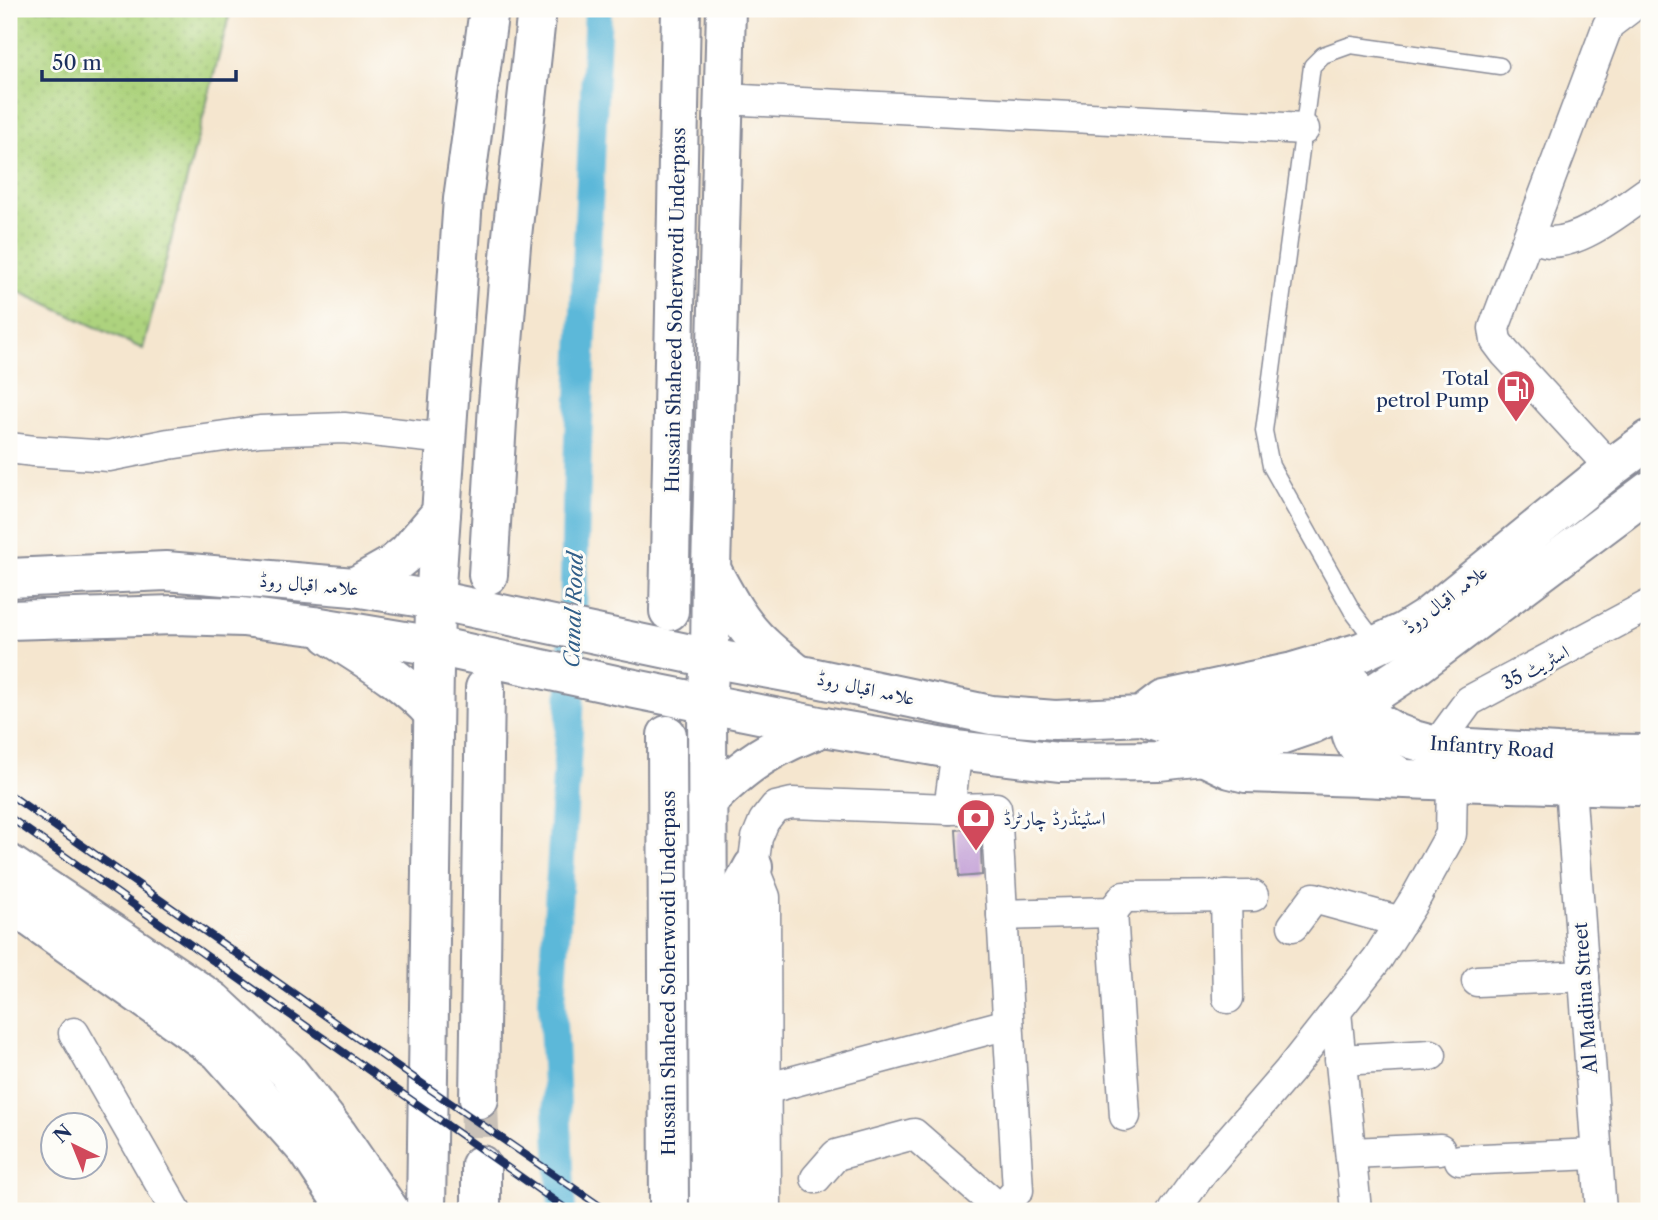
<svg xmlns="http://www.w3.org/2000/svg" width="1658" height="1220" font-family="'Libre Caslon Text',Amiri,serif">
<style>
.grass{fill:url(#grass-dots);stroke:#64816e;stroke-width:2}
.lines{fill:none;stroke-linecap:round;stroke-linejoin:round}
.canal{stroke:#5bb8d9;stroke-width:28}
.building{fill:#c19ed6}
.trunk-tunnel{stroke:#c9c1b8;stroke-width:38;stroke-dasharray:38 19;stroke-linecap:butt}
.service-casing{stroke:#888a96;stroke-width:19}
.minor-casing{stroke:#888a96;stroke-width:33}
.secondary-casing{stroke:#888a96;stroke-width:42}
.primary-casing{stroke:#888a96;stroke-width:42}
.trunk-casing{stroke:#888a96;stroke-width:42}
.service{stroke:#fff;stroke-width:16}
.minor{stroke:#fff;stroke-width:30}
.secondary{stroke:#fff;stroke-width:38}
.primary{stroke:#fff;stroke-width:38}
.trunk{stroke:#fff;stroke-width:38}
.rail-casing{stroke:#1b2f5e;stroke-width:8}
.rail{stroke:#fdfcf7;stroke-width:5;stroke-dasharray:16;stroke-linecap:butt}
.labels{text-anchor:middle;stroke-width:6;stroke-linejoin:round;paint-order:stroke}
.street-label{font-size:19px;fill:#1b2f5e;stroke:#fdfcf7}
.poi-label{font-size:19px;fill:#1b2f5e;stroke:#fdfcf7;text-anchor:end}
.water-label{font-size:21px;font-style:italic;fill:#315f89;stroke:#fdfcf7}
</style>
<defs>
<pattern id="grass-dots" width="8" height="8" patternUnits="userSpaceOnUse" patternTransform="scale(1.75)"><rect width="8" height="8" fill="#add37e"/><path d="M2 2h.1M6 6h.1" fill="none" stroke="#94b56f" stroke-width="1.8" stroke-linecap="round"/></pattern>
</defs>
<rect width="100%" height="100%" fill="#fdfcf7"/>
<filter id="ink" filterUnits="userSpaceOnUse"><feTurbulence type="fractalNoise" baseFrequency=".0143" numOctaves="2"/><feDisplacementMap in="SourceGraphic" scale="14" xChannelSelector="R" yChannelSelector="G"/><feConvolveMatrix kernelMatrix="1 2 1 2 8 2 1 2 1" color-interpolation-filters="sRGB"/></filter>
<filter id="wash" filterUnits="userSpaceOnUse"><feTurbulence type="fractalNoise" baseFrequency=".00686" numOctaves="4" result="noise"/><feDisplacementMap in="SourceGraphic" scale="28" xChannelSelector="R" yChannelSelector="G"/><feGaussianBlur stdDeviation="1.57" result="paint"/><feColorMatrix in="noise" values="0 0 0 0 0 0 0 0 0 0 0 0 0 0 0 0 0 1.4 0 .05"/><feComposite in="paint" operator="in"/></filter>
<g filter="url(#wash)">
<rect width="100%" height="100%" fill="#f5e6cf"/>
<polygon class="grass" points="9,9 231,9 143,349 9,287"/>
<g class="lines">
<polyline class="canal" points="562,1211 552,1001 570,714 578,442 598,9"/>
</g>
<g id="blocks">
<polygon class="building" points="980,827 982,875 959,877 956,830"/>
</g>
</g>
<g filter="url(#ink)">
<use href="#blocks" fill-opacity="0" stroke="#888a96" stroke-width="2"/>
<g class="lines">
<polyline class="trunk-tunnel" points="479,1099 481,1165"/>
<g class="service-casing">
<polyline id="service" points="1378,645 1353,612 1271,466 1264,431 1312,66 1323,55 1351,45 1500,66"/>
</g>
<g class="minor-casing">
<g id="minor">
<polyline points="724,99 1304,129"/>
<path d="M1529 236C1536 238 1543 242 1551 242 1584 242 1622 209 1649 191"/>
<polyline points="9,448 34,451 109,456 169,444 260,431 344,428 447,439"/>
<polyline points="1611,468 1505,353 1496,341 1494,328 1608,25 1629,9"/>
<polyline points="1436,746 1469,701 1649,605"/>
<polyline points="1570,786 1601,1211"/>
<polyline points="949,809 957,750"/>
<polyline points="1226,896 1228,998"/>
<polyline points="1112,912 1125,1116"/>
<polyline points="1002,915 1112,912 1124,897 1253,896"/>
<polyline points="1293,926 1314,898 1401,922"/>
<polyline points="1477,981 1584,976"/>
<path d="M1336 1011C1342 1078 1350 1144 1356 1211"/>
<polyline points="74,1033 176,1211"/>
<polyline points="1340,1060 1431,1055"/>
<polyline points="765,1089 1008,1024"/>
<polyline points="1351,1153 1440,1149"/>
<polyline points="1460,1160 1596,1154"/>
<polyline points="816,1178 836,1155 914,1134 1001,1210"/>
<polyline points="766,1211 765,897 753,867 757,838 764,821 775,807 792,803 949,809 996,808 1018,1190 999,1211"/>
<polyline points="1174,1211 1202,1172 1289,1071 1378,958 1415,899 1451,834 1452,781"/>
</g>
</g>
<g class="secondary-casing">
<g id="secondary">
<polyline points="1142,716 1168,725 1213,718 1317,692 1326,693 1396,733 1414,740 1436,746 1557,753 1649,754"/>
<path d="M1203 756 1230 769 1246 773C1380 777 1515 785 1649 786"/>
</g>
</g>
<g class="primary-casing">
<g id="primary">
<polyline points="9,578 166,571 354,587 435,600 710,658 797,674 991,715 1055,720 1142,716 1163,700 1293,672 1361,652 1404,632 1425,619 1611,468 1649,440"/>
<polyline points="354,587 391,566 407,553 441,513"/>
<polyline points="9,620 174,615 243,617 314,626 435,646 625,687 824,727 957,750 1059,762 1159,761 1203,756 1254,744 1312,724 1350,706 1378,691 1413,668 1649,491"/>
<path d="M329 635C366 659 404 680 433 713"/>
<path d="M1354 686C1342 746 1354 746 1401 778"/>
<polyline points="9,864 213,1001 287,1070 338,1135 390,1211"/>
<polyline points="9,902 219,1051 308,1151 348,1211"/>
</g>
</g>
<g class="trunk-casing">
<g id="trunk">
<path d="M712 571C726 597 740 624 763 645 773 655 786 664 797 674"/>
<polyline points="488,575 498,404 511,245 537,9"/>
<polyline points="669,611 681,9"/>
<polyline points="667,735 669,1211"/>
<path d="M707 802C746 763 772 746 824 727"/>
<polyline points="479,1099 485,688"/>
<polyline points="481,1165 481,1211"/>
<polyline points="426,1211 435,600 463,199 489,9"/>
<polyline points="709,1211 707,704 710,658 711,569 726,9"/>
<polyline points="737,1211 735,900 753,867"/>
</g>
</g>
<use href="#service" class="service"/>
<use href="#minor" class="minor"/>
<use href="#secondary" class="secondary"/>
<use href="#primary" class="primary"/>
<use href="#trunk" class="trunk"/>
<g class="rail-casing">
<g id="rail">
<polyline points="9,794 427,1087 607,1211"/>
<polyline points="9,817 569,1211"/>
</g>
</g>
<use href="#rail" class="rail"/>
</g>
</g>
<defs>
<g id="fuel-pin" transform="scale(2.0125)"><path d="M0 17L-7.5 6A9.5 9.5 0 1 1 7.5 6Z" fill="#d1495b" stroke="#fdfcf7"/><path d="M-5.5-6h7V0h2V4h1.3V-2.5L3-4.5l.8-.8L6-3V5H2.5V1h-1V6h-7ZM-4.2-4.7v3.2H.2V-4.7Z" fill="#fff"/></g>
<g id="bank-pin" transform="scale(2.0125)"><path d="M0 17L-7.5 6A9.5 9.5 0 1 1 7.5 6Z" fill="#d1495b" stroke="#fdfcf7"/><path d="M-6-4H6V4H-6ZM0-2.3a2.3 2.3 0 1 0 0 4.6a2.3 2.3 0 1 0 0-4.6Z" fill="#fff"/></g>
</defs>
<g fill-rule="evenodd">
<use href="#fuel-pin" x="1516" y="389"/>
<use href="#bank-pin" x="976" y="818"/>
</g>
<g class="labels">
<g class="street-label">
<text transform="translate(675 310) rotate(-89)" y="7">Hussain Shaheed Soherwordi Underpass</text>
<text transform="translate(309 584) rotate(5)" y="7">علامہ اقبال روڈ</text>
<text transform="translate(1445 599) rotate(-37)" y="7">علامہ اقبال روڈ</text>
<text transform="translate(1535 667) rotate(-28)" y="7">اسٹریٹ 35</text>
<text transform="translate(866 688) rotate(12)" y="7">علامہ اقبال روڈ</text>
<text transform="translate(1492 747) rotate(4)" y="7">Infantry Road</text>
<text transform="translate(668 973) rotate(-90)" y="7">Hussain Shaheed Soherwordi Underpass</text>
<text transform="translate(1585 998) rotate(-94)" y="7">Al Madina Street</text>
</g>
<g class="poi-label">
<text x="1489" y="385">Total<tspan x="1489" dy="22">petrol Pump</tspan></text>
<text x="1003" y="825" text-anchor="start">اسٹینڈرڈ چارٹرڈ</text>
</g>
<g class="water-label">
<text transform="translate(574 610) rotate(-88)" y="7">Canal Road</text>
</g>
</g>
<rect width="1658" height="1220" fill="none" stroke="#fdfcf7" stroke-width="35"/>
<g transform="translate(74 1146) rotate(317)"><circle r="33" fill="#fdfcf7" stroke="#a3aaba" stroke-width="2"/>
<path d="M0-5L12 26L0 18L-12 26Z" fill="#d1495b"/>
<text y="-10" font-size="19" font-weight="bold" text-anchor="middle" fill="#1b2f5e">N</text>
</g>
<path d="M42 70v10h194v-10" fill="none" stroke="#1b2f5e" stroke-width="3.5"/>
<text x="52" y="70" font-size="21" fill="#1b2f5e" stroke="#fdfcf7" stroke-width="5" paint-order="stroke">50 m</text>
</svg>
